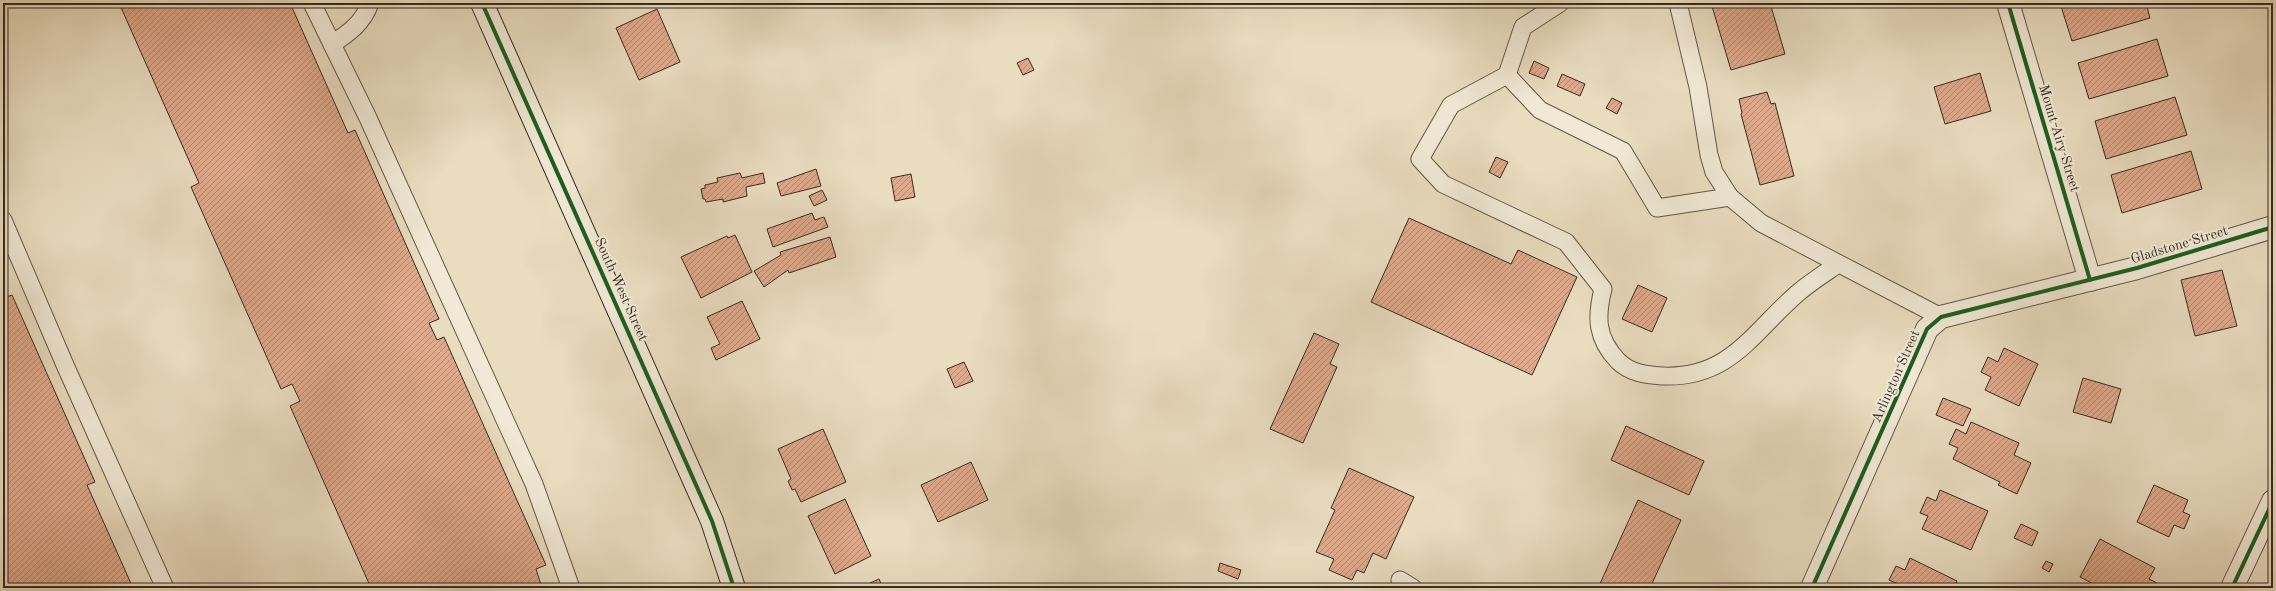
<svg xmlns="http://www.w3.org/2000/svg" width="2276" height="591" font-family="'Old Standard TT',serif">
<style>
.building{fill:url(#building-hatch);stroke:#372b1f}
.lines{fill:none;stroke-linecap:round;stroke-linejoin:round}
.lane-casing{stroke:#645747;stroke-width:19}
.street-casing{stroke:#645747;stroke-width:24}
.secondary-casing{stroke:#372b1f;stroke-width:24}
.lane{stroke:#f1e8d5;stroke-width:17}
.street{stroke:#f1e8d5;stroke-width:22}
.secondary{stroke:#f1e8d5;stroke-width:22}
.cycleway-casing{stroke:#f1e8d5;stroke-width:6}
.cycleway{stroke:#1b5e20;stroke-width:4}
.labels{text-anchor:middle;stroke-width:4;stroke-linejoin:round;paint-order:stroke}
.street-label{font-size:14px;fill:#372b1f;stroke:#f1e8d5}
</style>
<defs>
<pattern id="building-hatch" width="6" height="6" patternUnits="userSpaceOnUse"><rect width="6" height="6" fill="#dea98c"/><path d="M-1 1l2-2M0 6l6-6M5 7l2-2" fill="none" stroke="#b58a72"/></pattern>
</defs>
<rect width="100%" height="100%" fill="#e9dcbf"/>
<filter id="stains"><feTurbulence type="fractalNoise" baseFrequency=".005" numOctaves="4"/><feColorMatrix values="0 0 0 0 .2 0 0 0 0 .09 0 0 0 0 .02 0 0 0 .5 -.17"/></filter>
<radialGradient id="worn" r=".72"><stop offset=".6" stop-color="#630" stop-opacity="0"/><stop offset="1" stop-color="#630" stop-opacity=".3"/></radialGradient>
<g class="building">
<polygon points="119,3 290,3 348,133 355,130 439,319 429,323 437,340 444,337 546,565 536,569 542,588 551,584 552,588 371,588 290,406 300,401 292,384 281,389 191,187 199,183"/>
<polygon points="1711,3 1770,3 1785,54 1731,70"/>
<polygon points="2060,3 2146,3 2150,18 2072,41"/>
<polygon points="657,9 680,62 639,80 616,28"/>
<polygon points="2157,39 2168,76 2089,99 2078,63"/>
<polygon points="1028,58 1034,70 1023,75 1017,63"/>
<polygon points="1534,61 1549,68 1544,79 1529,73"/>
<polygon points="1980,73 1991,111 1945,124 1934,87"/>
<polygon points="1562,74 1585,84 1580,96 1557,86"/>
<polygon points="1767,92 1771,104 1775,103 1794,176 1760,185 1741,114 1742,113 1739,99"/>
<polygon points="2175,97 2187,135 2106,159 2095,121"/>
<polygon points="1612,98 1622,103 1617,114 1606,108"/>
<polygon points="2191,151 2202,189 2122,213 2111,175"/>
<polygon points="1496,157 1508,162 1500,178 1489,172"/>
<polygon points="816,169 821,186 781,196 777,183"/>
<polygon points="740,173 742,178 763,173 765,183 746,187 747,196 723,202 723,199 706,202 705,199 703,199 701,189 705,188 705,185 718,182 717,178"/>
<polygon points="911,174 915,197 895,201 891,178"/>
<polygon points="822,190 827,200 814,206 809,196"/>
<polygon points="812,213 815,220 824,217 828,227 773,247 767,229"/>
<polygon points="1409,218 1511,264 1518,250 1577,277 1532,375 1371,302"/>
<polygon points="735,235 752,272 701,298 681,257 727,236 728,238"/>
<polygon points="830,237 836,257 789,273 788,270 764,287 754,271 781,255 780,252"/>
<polygon points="2222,270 2237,326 2195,336 2181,280"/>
<polygon points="1638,285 1667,298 1652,332 1622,319"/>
<polygon points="12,295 95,482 87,485 133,588 3,588 3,298"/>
<polygon points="742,301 760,339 716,360 711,348 720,344 707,317"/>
<polygon points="1314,333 1339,344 1330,364 1337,367 1303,443 1270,429"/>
<polygon points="2004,348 2038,364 2019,406 1985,390 1991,377 1981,372 1988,357 1998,362"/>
<polygon points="964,362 973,381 955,388 947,369"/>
<polygon points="2083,378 2121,389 2111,423 2073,412"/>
<polygon points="1943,398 1971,409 1963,426 1936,415"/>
<polygon points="1971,422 2019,443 2014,455 2031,463 2017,494 1998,485 2000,482 1953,459 1958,448 1949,444 1956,429 1966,434"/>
<polygon points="1626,426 1704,461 1689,495 1611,460"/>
<polygon points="823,429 846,482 801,502 795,489 792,490 788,481 791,479 778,449"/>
<polygon points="971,462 988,500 938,522 921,485"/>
<polygon points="1349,468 1414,497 1386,559 1373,553 1364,573 1357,570 1352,580 1329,570 1334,559 1316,552 1335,510 1331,508"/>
<polygon points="2154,485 2188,500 2183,512 2190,515 2184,529 2174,525 2169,537 2137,522"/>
<polygon points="1940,490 1988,511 1971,550 1922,529 1928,516 1920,513 1927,497 1936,501"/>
<polygon points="845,499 871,556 835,574 808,516"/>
<polygon points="1638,500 1681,520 1650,588 1598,588"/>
<polygon points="2021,524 2038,532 2032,546 2014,538"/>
<polygon points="2100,539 2155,568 2149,579 2157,583 2155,588 2101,588 2080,577"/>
<polygon points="1910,558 1957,581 1954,588 1896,588 1898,584 1889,580 1896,566 1905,570"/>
<polygon points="2046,561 2053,564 2049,572 2042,568"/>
<polygon points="1220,563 1241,570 1238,579 1218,571"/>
<polygon points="879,579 883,588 859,588"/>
</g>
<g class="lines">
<g class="lane-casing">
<g id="lane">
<polyline points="312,3 368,118 534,484 571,588"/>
<polyline points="1560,3 1523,27 1507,75 1540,110 1623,151 1657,208 1730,197"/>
<polyline points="1678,3 1698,87 1709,155 1714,172 1730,197 1761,223 1941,317"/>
<path d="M332 44C349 33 363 23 370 3"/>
<path d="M1507 75 1451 105 1420 159 1443 184 1566 242 1603 289C1596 317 1596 338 1618 361 1630 373 1646 375 1662 376 1731 379 1753 331 1799 292 1811 282 1825 273 1838 264"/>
<polyline points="3,220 65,365 165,588"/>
<polyline points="1400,580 1413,588"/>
</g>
</g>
<g class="street-casing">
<g id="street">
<polyline points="2008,3 2090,280"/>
<polyline points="1812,588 1927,329 1941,317 2137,268 2273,227"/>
<polyline points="2232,588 2273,501"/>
</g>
</g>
<g class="secondary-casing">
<polyline id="secondary" points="482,3 712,521 734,588"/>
</g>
<use href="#lane" class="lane"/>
<use href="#street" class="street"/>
<use href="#secondary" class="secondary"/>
<g class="cycleway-casing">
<g id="cycleway">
<polyline points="482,3 712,521 734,588"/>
<polyline points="2008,3 2090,280"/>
<polyline points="1812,588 1927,329 1941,317 2137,268 2273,227"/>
<polyline points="2232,588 2273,501"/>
</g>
</g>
<use href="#cycleway" class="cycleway"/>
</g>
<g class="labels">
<g class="street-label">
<text transform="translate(2060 138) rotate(73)" y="5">Mount Airy Street</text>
<text transform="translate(2179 244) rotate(-17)" y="5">Gladstone Street</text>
<text transform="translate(622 289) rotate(66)" y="5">South West Street</text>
<text transform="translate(1895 376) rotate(-66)" y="5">Arlington Street</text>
</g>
</g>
<rect width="2276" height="591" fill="none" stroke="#e9dcbf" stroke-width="16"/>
<rect x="4" y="4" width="2268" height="583" fill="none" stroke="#372b1f" stroke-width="2"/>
<rect x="8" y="8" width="2260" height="575" fill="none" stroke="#372b1f"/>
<rect width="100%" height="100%" filter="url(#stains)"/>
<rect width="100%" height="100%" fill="url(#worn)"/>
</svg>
